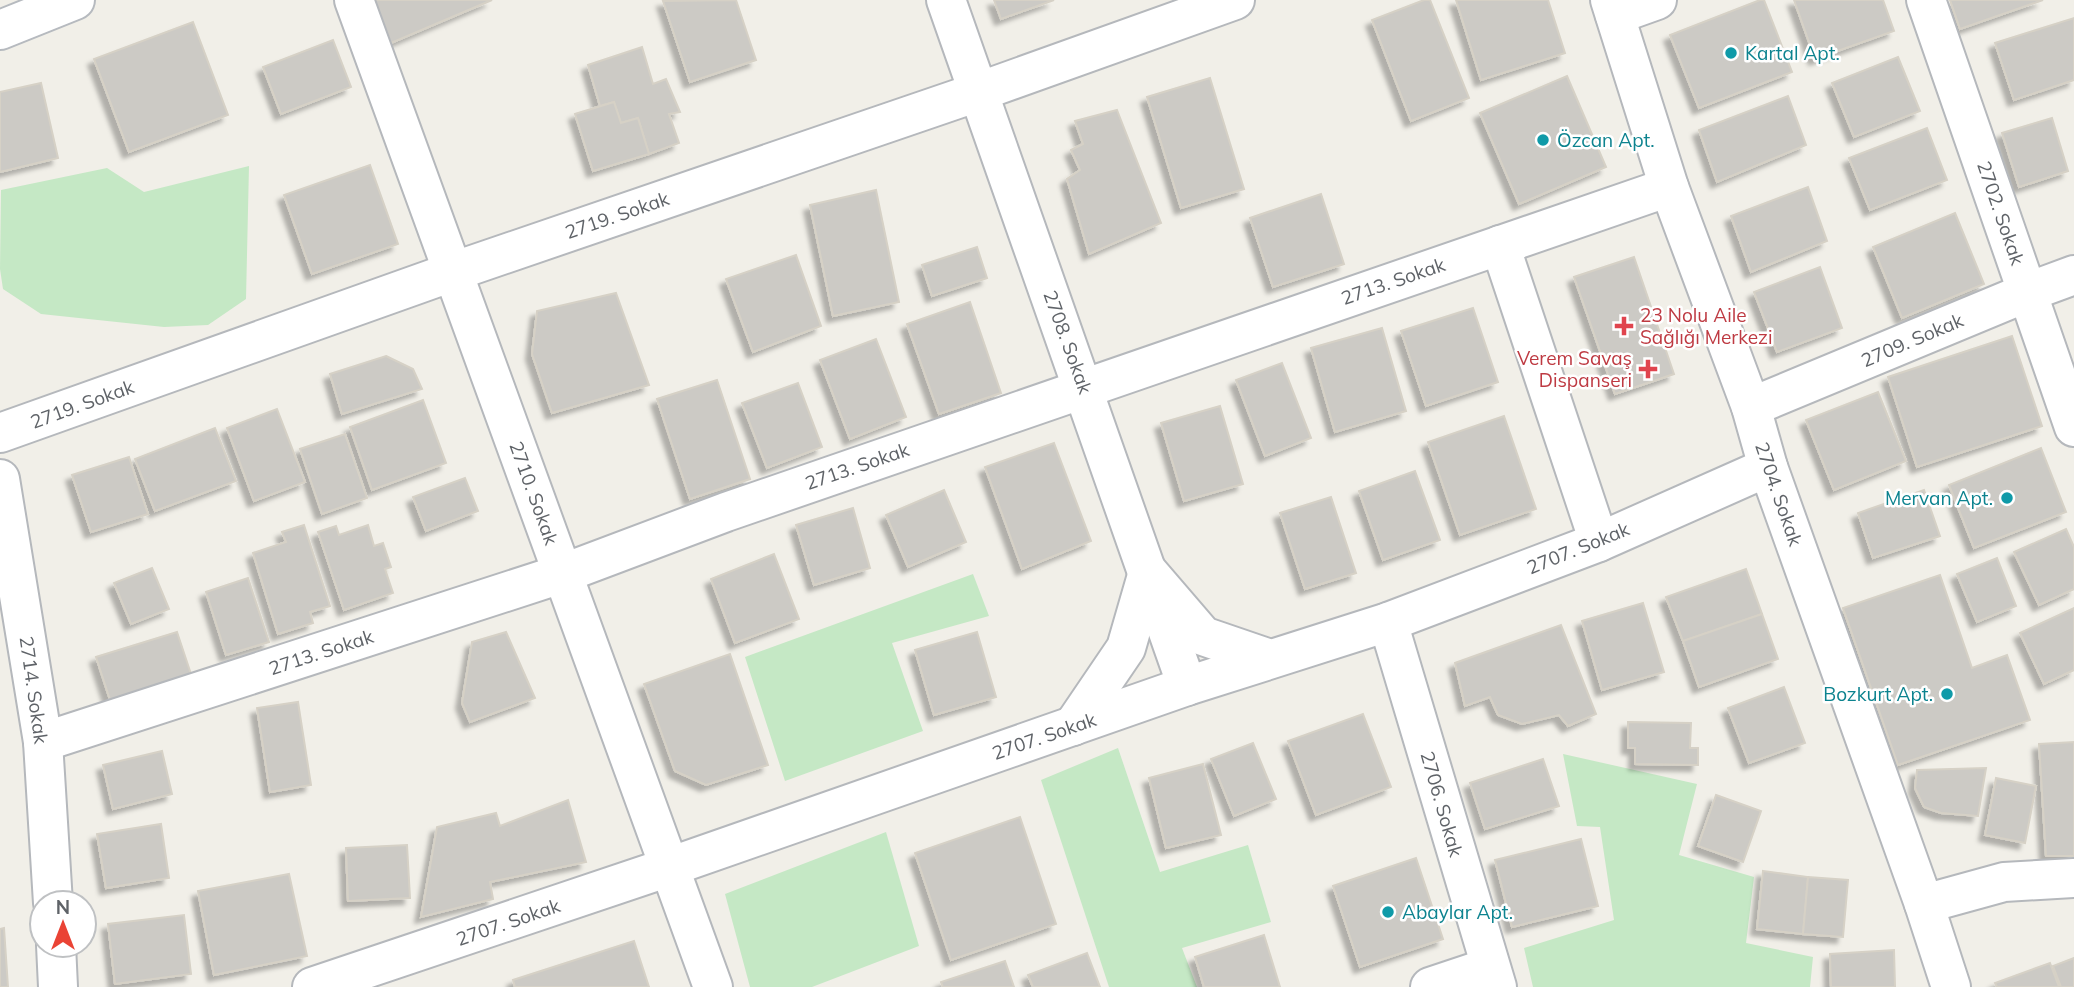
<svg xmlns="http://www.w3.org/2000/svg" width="2074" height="987" font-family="Mulish,sans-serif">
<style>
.green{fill:#c5e8c5}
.building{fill:#cccac5;stroke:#d6d1c6;stroke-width:2;filter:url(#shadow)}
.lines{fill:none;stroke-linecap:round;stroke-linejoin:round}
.minor-casing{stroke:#b5b8bc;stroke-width:42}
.secondary-casing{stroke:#b6babf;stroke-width:42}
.minor{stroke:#fff;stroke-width:38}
.secondary{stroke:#fff;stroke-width:38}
.culture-dot{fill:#0f9aa8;stroke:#fff;stroke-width:2.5}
.health-dot{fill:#e0444e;stroke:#fff;stroke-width:2.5}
.labels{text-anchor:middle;stroke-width:5;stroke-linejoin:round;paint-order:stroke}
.culture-label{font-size:19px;fill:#0d838f;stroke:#fff;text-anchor:start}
.street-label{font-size:19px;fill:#5f6368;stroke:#fff}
.health-label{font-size:19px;fill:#be3a42;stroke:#fff;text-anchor:start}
</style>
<defs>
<filter id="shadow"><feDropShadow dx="-6" dy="6" stdDeviation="2" flood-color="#0004"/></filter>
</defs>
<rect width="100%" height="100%" fill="#f1efe8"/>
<g class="green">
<polygon points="249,166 246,299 208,325 164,327 41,314 3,289 0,269 1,190 107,168 144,192"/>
<polygon points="973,574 989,616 892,643 923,731 785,781 745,657"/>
<polygon points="1118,748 1160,872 1248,845 1271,922 1182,948 1197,987 1109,987 1041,780"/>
<polygon points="1563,754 1697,784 1679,855 1754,877 1746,943 1813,957 1810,987 1533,987 1524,948 1614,920 1600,827 1577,826"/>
<polygon points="886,832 919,946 812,987 750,987 725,894"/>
</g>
<g class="building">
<polygon points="372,0 492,0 391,43"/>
<polygon points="736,0 756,60 690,82 663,1"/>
<polygon points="994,0 1054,0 1001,19"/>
<polygon points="1424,0 1430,0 1469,98 1411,121 1372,20"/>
<polygon points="1456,0 1548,0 1565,53 1481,80"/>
<polygon points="1760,0 1764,0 1792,72 1699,108 1670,35"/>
<polygon points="1794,0 1883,0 1894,31 1815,59"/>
<polygon points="1950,0 2043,0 1960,29"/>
<polygon points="2074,18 2074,80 2014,100 1995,43"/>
<polygon points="193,22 228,115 129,152 94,59"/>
<polygon points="333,40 351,87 281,114 263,67"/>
<polygon points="642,47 653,84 666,79 680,112 669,114 679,143 649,154 638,118 621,123 614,102 600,106 588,65"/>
<polygon points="1898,57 1920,111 1854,137 1832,83"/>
<polygon points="1567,76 1606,167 1519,204 1480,113"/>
<polygon points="1210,78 1244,189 1181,208 1147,97"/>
<polygon points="41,83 58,158 0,172 0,92"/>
<polygon points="1788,96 1806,145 1717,182 1699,130"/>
<polygon points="614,102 621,123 638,118 649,154 593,171 575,114"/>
<polygon points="1117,110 1161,223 1089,254 1067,179 1080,170 1071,150 1083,144 1075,121"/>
<polygon points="2052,118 2068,171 2019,187 2002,133"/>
<polygon points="1927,128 1947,180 1870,210 1849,158"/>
<polygon points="370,165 398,244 312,274 284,195"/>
<polygon points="1808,187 1827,241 1751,272 1731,216"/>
<polygon points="876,190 899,302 833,316 810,205"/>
<polygon points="1321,194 1344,264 1273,287 1250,218"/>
<polygon points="1955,213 1984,284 1902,318 1873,247"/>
<polygon points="977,247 987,278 932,296 922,265"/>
<polygon points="796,255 821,326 753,352 726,279"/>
<polygon points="1634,257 1674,374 1615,394 1574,277"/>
<polygon points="1820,267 1842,328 1777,352 1754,292"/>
<polygon points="616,293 649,385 552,413 532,354 537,311"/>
<polygon points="970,302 1001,393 939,414 907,324"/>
<polygon points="1473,308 1498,382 1426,406 1401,331"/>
<polygon points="1382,328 1406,411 1335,432 1311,348"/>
<polygon points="2012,336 2042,426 1917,467 1888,377"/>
<polygon points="876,339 906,417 850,439 820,360"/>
<polygon points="386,356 413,369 422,389 342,414 330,374"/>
<polygon points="1282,363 1311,438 1265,456 1236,380"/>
<polygon points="717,380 750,479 690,499 657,399"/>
<polygon points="798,383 822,447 767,468 742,403"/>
<polygon points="1878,392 1906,461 1834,490 1806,420"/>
<polygon points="423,400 446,463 372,490 350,427"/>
<polygon points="1220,406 1243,484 1184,501 1161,423"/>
<polygon points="277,409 305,482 254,501 227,428"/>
<polygon points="1504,416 1536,509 1460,535 1428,442"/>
<polygon points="215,428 236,481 155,511 135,459"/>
<polygon points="345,434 367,498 322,514 300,449"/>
<polygon points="1054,443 1091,541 1022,569 985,467"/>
<polygon points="2041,448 2066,512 1974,548 1949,485"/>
<polygon points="129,457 148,514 91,532 72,475"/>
<polygon points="1415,471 1440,540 1383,560 1359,491"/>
<polygon points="465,478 478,511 426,531 413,497"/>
<polygon points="944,490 966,542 908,567 886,515"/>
<polygon points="1924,490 1940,536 1873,558 1858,513"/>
<polygon points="1331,497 1356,573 1305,589 1280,513"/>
<polygon points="853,508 870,568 814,585 796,525"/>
<polygon points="304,525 330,606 310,612 313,623 278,634 253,553 286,542 282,532"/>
<polygon points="368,525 374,546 383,543 391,567 385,569 393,593 344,610 318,532 336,526 339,535"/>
<polygon points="2066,529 2074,547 2074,589 2039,605 2014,552"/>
<polygon points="774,554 799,619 735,643 711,579"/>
<polygon points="1997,558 2016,606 1977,622 1957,574"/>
<polygon points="152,568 169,609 131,624 114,583"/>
<polygon points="1746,569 1762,614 1683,641 1666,597"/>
<polygon points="1940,575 1972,668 2007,655 2030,720 1898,765 1843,608"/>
<polygon points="248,578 269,642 226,655 206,592"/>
<polygon points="1643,603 1664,672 1602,690 1582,621"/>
<polygon points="2074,608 2074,670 2044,684 2020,633"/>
<polygon points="1762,614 1778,659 1699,687 1683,641"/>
<polygon points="1561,625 1596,714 1568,726 1559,715 1522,724 1498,715 1490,697 1465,706 1455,663"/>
<polygon points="177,632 193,680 112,706 96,657"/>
<polygon points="506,632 535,698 470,722 462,703 472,642"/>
<polygon points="977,632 996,697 934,715 915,650"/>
<polygon points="730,654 768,765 706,785 675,771 644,684"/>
<polygon points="1784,687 1805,743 1749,763 1728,708"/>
<polygon points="298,702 311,785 270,792 257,708"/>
<polygon points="1363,714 1391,787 1316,815 1288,741"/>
<polygon points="1628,722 1691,723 1690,748 1698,748 1698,765 1635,764 1635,748 1628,748"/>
<polygon points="2074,742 2074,856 2046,856 2039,744"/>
<polygon points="1253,743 1276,799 1234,816 1211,759"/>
<polygon points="162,751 172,794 113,809 103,765"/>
<polygon points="1543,759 1559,806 1485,829 1470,783"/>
<polygon points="1203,764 1221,835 1166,848 1149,778"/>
<polygon points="1986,768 1978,816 1941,813 1924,807 1915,788 1917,770"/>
<polygon points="1996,778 2036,786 2025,843 1985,835"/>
<polygon points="1716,795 1761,811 1743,862 1698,846"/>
<polygon points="568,800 586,862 490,882 493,899 421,917 437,827 496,813 500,826"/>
<polygon points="1020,817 1056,924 951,960 915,853"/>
<polygon points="161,824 169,878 106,888 97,834"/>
<polygon points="1581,839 1598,906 1512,927 1495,860"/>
<polygon points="407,845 410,898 348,901 346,848"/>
<polygon points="1416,858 1443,939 1360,967 1333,886"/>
<polygon points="1763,871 1808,877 1803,934 1757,929"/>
<polygon points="289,874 307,956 214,975 198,891"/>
<polygon points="1808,877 1848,880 1843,937 1803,934"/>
<polygon points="184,915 191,974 115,984 108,924"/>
<polygon points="4,928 8,987 0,987 0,929"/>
<polygon points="1264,935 1280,987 1204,987 1195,957"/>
<polygon points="634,941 649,987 515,987 513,980"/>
<polygon points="1894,950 1895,987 1831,987 1830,954"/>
<polygon points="1087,953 1100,987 1033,987 1028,975"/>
<polygon points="2074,958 2074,987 2061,987 2053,966"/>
<polygon points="1005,961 1014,987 943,987 941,982"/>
<polygon points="2050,963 2059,987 1997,987 1995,983"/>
</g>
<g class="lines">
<g class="minor-casing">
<g id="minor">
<polyline points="354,0 713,987"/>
<polyline points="946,0 1187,686"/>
<polyline points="1610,0 1669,187 1751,407 1768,467 1924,904 1951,987"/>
<polyline points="1926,0 2074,427"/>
<polyline points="1615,15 1657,0"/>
<polyline points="1500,245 1599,542"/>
<polyline points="1751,407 2028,292 2074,275"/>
<polyline points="0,433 452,272 978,92 1235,0"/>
<polyline points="0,479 43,742 53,903"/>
<polyline points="1388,622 1497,987"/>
<polyline points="1073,726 1126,648 1148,572 1203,636 1270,659"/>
<polyline points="43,742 564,573 726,512 1669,187"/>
<polyline points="1924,904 2004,882 2074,878"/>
<polyline points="56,945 58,987"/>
<polyline points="312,987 669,867 1187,686 1388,622 1599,542 1768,467"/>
<polyline points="1430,987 1490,967"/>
</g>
</g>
<g class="secondary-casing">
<polyline id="secondary" points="0,30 75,0"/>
</g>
<use href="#minor" class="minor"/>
<use href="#secondary" class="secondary"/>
</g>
<g class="culture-dot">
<circle cx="1731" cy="53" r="7"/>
<circle cx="1543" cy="140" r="7"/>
<circle cx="2007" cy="498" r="7"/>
<circle cx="1947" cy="694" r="7"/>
<circle cx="1388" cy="912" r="7"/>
</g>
<g class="health-dot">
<path d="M1620.5 315.5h7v7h7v7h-7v7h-7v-7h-7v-7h7z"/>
<path d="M1644.5 358.5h7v7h7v7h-7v7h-7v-7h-7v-7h7z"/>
</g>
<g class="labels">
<g class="culture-label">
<text x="1745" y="60">Kartal Apt.</text>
<text x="1557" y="147">Özcan Apt.</text>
<text x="1993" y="505" text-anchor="end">Mervan Apt.</text>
<text x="1933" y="701" text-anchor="end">Bozkurt Apt.</text>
<text x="1402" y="919">Abaylar Apt.</text>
</g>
<g class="street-label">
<text transform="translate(2001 213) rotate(71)" y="7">2702. Sokak</text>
<text transform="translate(617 215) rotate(-19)" y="7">2719. Sokak</text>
<text transform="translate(1393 281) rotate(-19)" y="7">2713. Sokak</text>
<text transform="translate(1912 340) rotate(-23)" y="7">2709. Sokak</text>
<text transform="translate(1068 342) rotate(70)" y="7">2708. Sokak</text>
<text transform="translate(82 404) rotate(-20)" y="7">2719. Sokak</text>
<text transform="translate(857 466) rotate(-19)" y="7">2713. Sokak</text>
<text transform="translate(534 493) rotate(70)" y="7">2710. Sokak</text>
<text transform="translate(1779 494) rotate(71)" y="7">2704. Sokak</text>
<text transform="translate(1578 548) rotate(-22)" y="7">2707. Sokak</text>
<text transform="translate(321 652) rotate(-18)" y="7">2713. Sokak</text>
<text transform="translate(34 690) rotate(82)" y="7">2714. Sokak</text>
<text transform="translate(1044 736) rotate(-19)" y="7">2707. Sokak</text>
<text transform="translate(1442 804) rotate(74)" y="7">2706. Sokak</text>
<text transform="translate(508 922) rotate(-19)" y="7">2707. Sokak</text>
</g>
<g class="health-label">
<text x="1640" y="322">23 Nolu Aile<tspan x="1640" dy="22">Sağlığı Merkezi</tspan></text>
<text x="1632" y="365" text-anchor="end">Verem Savaş<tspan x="1632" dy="22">Dispanseri</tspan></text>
</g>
</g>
<g transform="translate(63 924)"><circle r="33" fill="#ffffff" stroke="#bfc1c3" stroke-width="2"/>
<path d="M0-5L12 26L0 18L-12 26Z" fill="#ea4335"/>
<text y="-10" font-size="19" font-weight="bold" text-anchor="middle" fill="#5f6368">N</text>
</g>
</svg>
